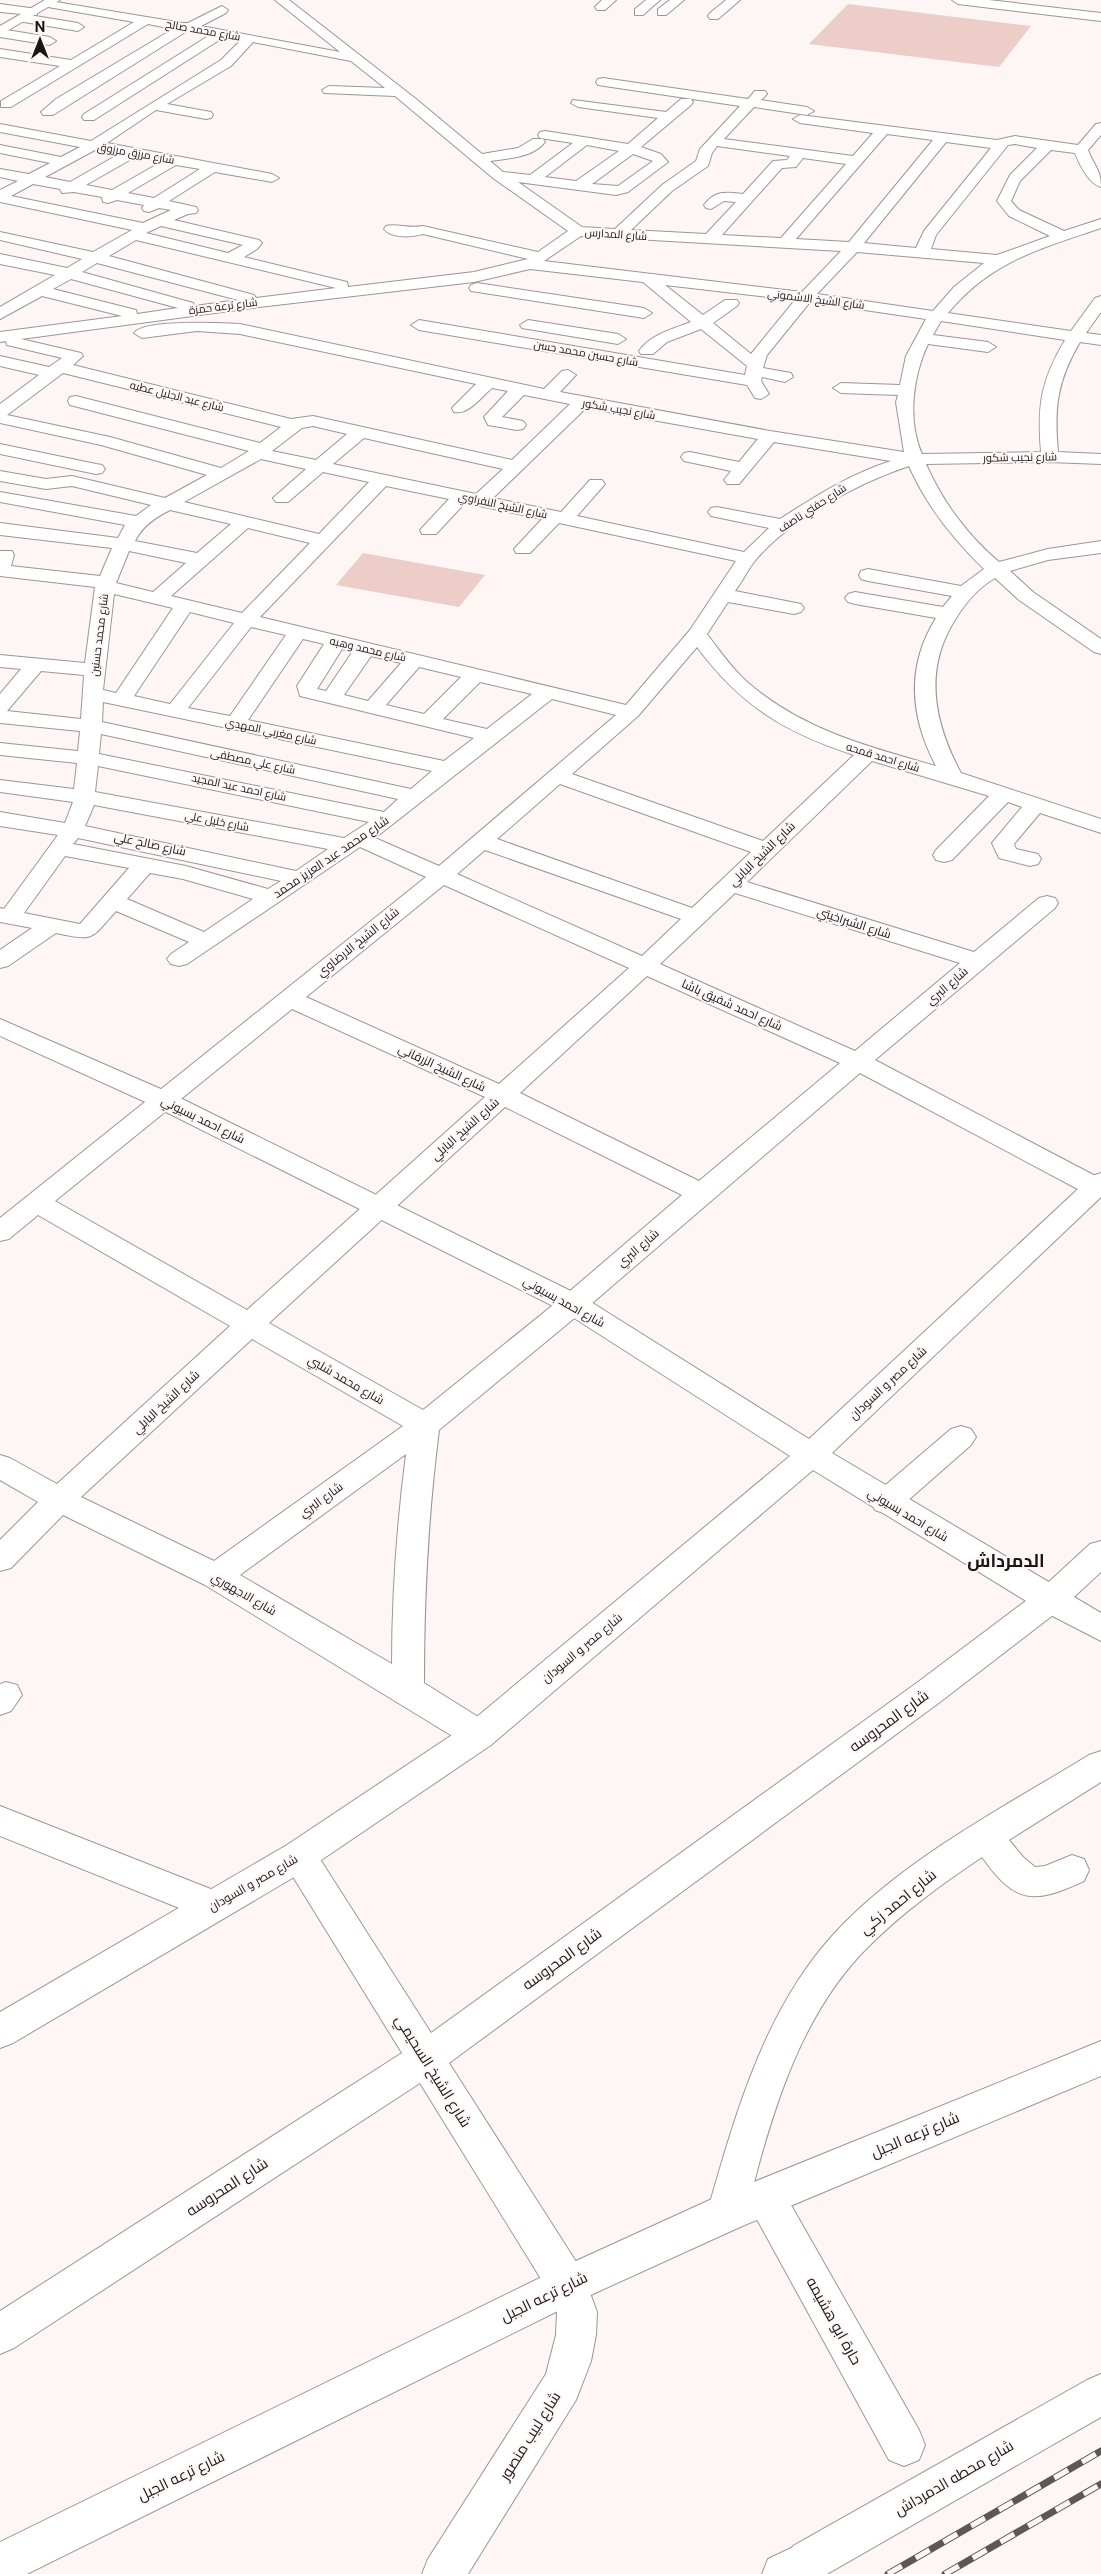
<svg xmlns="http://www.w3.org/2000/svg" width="1101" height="2574" font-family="'Public Sans',Cairo,sans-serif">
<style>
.green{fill:#eccdc8}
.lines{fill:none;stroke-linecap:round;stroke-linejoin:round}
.street-casing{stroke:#9d9695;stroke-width:2}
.secondary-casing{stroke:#9d9695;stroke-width:2}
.highway-casing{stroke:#9d9695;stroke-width:2}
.street{fill:#fff;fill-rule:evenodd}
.secondary{fill:#fff;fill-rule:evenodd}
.highway{fill:#fff;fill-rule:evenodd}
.rail-casing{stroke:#5c5857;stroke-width:7}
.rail{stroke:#fef6f5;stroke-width:5;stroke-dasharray:16;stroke-linecap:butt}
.labels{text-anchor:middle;stroke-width:4;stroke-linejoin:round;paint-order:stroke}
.far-street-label{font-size:11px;fill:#191616;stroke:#fef6f5}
.street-label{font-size:12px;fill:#191616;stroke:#fef6f5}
.near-street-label{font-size:15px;fill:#191616;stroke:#fef6f5}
.district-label{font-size:18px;font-weight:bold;fill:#191616;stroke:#fef6f5}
</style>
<rect width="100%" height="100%" fill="#fef6f5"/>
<g class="green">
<polygon points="848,4 1031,26 999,67 809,44"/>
<polygon points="363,553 485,575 459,607 336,585"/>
</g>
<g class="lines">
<g class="street-casing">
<g id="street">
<path d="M44 0 183 23H188L222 6 228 10 226 13 201 26 340 52 275 0H289L416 99 482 154 518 148 533 139H543L545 142C532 158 509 158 490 161L503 172 530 175 573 143 540 138 538 135 540 132 545 131 628 144 658 118 578 107 571 103 573 100 666 112 681 99H691L693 102 691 105 641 147 661 154 668 162 628 192 616 195 518 182 582 227 615 229 662 185 696 161 700 149 740 106 598 85 596 82 598 79 603 78 748 99 755 91H765L767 94 761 100 807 107 814 111 807 115 754 107 724 139 853 156 873 133 800 123 793 119 800 115 997 140 1015 136 1078 145 1096 124 1101 123V135L1088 150C1094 166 1101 169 1101 187 1089 184 1079 164 1075 153L1051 150 1020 181 1011 201 1019 210 1064 231 1101 219V228C1040 249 991 261 948 313L1071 331 1095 298 1101 296V312L1086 333 1101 335V345L1080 342C1057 381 1054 408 1058 452L1101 454V464L1050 462 926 464C942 501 968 536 999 562L1048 549 1101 541V553L1048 560 1010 571 1033 592 1101 639V654L1094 652 1019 600 995 578C978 588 965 603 955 620 923 670 934 723 961 773L1101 819V833L1040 813 1014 844 1016 849 1038 854 1041 859 1038 864 1030 866 999 858 992 843 1022 807 1008 802 952 860 944 862 936 860 933 855 936 850 989 796 872 761 747 882 974 952 1039 898 1047 896 1055 898 1058 903 1055 908 875 1060 1101 1179V1196L1096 1197 1087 1194 860 1073 583 1311 439 1430C428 1516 424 1596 424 1683L491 1725 495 1735 491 1745 479 1749 467 1745 205 1585 63 1515 11 1568 0 1571V1540L38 1502 0 1480V1455L10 1458 57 1484 230 1326 38 1215 9 1239 0 1241V1218L426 877 360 847 187 964 179 966 171 964 167 959 171 954 189 942 116 911C90 940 95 941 56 933L8 966 0 968V950L32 928 0 922V908L4 909 58 835 0 826V812L65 823 73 802 0 792V780L74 789 77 763 0 755V743L78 751 80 731 0 723V694L21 669 0 667V655L85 663 95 587 0 576V551H12L14 555 11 566 100 576 112 548 0 535V523L118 538 125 525 0 502V492L136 516 151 505 72 486 46 489 0 481V471L46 479 72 476 165 498 207 475 101 445 0 423V404L39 375 0 366V356L49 367 62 358 7 345 6 341 0 342V332L122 316 42 296 0 319V307L55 275 0 264V254L67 268 82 259 0 240V232L93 252 132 230 0 202V190L18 181 0 177V169L29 174 50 163 0 153V145L61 157 80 147 0 132V124L91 141 221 60 241 40 224 37 94 120H84L82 117 84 114 210 35 187 31 53 115H43L41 112 56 99 173 29 148 24 11 107H1V101L60 66 0 57V49L71 60 134 22 48 7 44 6ZM253 42 351 61 385 88 329 86 322 90 324 93 395 96 493 178 568 231 538 252 423 226C408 229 397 223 386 226L384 229C392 239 412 237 423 234L528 259 474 272 348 287 347 282 244 257 257 249 262 243 259 240 174 220 188 214 196 213 198 210 196 207 169 201 215 172 272 182 279 178 272 174 107 143 156 110 206 119 211 118 213 115 211 112 167 104 231 66ZM887 134 933 140 849 242 796 239ZM946 142 991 148 924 231 916 248 864 243ZM1015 144 1037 148 1010 175 997 201 1009 216 1050 236 997 255 931 249 936 235 1008 145ZM587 145 619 151 576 181 545 177ZM717 146 790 156 787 160 773 161 743 194C726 192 715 190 704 205L706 208 711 209 724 201 736 202 706 234 631 230 672 191 708 166 712 153ZM95 150 119 154 70 182 45 177ZM633 154 653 161 618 186 592 184ZM135 157 161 162 112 190 86 185ZM803 158 846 164 781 238 722 235 782 168 796 167ZM176 165 200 169 154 198 128 193ZM33 184 60 189 62 193 74 192 102 197 103 202 108 203 117 200 144 205 142 208 144 211 149 212 159 208 171 210 143 223 11 196ZM161 226 243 245 228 253 146 233ZM581 236 618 238 841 251 802 292 544 261ZM136 240 336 288 256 298 254 295 109 256ZM857 252 984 263 954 287 933 311 817 294ZM97 263 238 300 195 306 193 303 82 272ZM530 269 643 282 691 322C673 329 651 334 639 351L641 354H653L667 342 701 329 747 366 745 375 419 320 411 325 419 330 747 385 755 398 761 399 769 394 761 381 762 377 785 382 793 377 791 373 763 368 767 355 810 302 926 319 906 356 900 385 841 383 833 388 841 393 898 395 896 402 904 452 770 431 560 392 576 375 568 370 562 371 544 389 240 324C222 323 143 319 134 333L142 338 197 331 240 334 476 384 452 408 454 412C469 415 481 397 492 388L508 391 484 417 488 425 517 430 523 429 526 425 523 421 502 417 524 395 570 404 512 460 313 416 291 419 73 365 83 356 81 353 21 339 259 307 474 282ZM71 279 178 308 137 314 136 310 53 289ZM665 285 795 300 751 354 713 323 737 306 739 303 737 300H725L703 315ZM941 321 1065 340C1041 380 1037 406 1041 452L922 454C907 420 913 376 928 344L988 352 996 347 988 342 933 335ZM63 373 281 427 260 443 76 396 70 397 68 401 70 405 249 451 221 468 110 437 7 415ZM586 408 758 439 739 462 690 452 684 453 681 457 684 461 731 471 724 480 727 484H739L774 442 891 461C850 474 816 496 780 519L717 507 711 508 708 512 711 516 769 528 744 552 577 516 605 484 602 480H590L561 512 493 498ZM313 426 347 434 316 460 272 451 302 428ZM364 438 503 469 476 494 333 464ZM261 459 306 469 273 498 276 502H288L323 472 369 482 319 534 184 502ZM909 466C926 505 953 539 984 569L961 586 868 569 861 571 859 575 861 579 868 581 952 596 943 607 855 592 848 594 845 598 848 602 855 604 936 618C906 666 910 717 936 766 868 747 800 729 746 681 731 667 719 650 707 634L728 602 794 614 801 612 804 608 801 604 735 591C742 582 747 571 754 562 788 520 858 483 909 466ZM386 486 449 499 420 530 422 534H436L465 503 542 519 514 549 516 553H530L559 523 736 561 690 630 626 705 260 617ZM170 510 231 524 197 553 135 541C142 526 156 517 170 510ZM248 528 310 543 242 613 171 596ZM129 551 186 563 153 592 116 583ZM114 594 173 608 116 693 103 690ZM190 612 234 623 170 704 134 696ZM251 627 286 635 230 716 188 708ZM303 639 324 644 297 686 300 696 474 738 444 761 248 720ZM697 647C741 706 784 732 854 755L763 841 572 774 638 716ZM342 649 353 651 326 691 317 689ZM371 656 401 663 368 701 344 695ZM419 667 461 677 424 714 386 705ZM41 671 84 675 81 719 7 711ZM480 682 532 694 487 729 443 719ZM552 699 616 715 439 866 375 838ZM103 702 432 771 411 789 102 722ZM101 734 398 799 384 812 99 754ZM98 766 369 822 344 838 95 792ZM560 784 751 852 692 908 497 839ZM94 805 328 849 296 871 85 826ZM78 838 281 881 268 889 186 866 73 844ZM485 850 681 919 642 956 457 874ZM65 856 129 868 80 924 24 913ZM150 873 183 879 253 899 204 932 127 899ZM444 885 629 968 499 1084 306 997ZM735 893 960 963 855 1051 660 964ZM647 976 840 1063 699 1181 520 1093ZM292 1009 485 1097 247 1310 55 1201ZM505 1107 682 1195 563 1297 423 1410 269 1323ZM252 1339 403 1426 214 1561 81 1497ZM406 1454C397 1524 392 1594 392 1664L240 1575Z"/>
<polygon points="602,0 616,0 605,10 597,10 595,7"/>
<polygon points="646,0 660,0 643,15 635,15 635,9"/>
<polygon points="670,0 684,0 666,15 658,15 658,9"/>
<polygon points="726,0 740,0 718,19 710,19 708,16 710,13"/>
<polygon points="0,4 37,9 37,15 23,14 78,23 84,27 78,31 18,21 16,18 22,14 0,12"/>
<polygon points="0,29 50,37 56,41 50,45 0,37"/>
<polygon points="477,283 644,308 652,313 644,318 471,291 469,288 471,285"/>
<polygon points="528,320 618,334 626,339 618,344 522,328 520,325"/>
<polygon points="0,444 96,464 102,465 105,469 102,473 96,474 0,454"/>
<polygon points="961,1426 971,1429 976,1437 971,1445 897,1510 886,1514 875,1510 871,1502 875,1494 951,1429"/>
<polygon points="1101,1541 1101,1572 1061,1609 940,1702 449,2063 582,2271 597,2312 596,2335 591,2361 576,2400 468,2574 422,2574 428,2559 546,2374 556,2335 557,2312 551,2295 420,2083 14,2348 0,2354 0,2311 402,2053 287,1867 282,1856 287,1845 299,1841 311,1845 431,2033 918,1682 1039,1591 1090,1544"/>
<polygon points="6,1682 17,1685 22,1695 11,1711 0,1715 0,1684"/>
<path d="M1101 1751V1782L1009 1840 1023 1857 1035 1867 1045 1866 1072 1855 1084 1859 1089 1870 1084 1881C1034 1904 1016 1905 982 1857 942 1884 903 1912 869 1946 808 2006 779 2090 757 2171L754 2183 765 2178 779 2184 919 2430 925 2445 919 2460 904 2466 889 2460 748 2203 740 2227 726 2232 712 2227 707 2213C735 2116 763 2013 832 1936 901 1860 1003 1808 1089 1755Z"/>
<polygon points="0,1806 226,1895 231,1906 226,1917 214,1922 0,1836"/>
</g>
</g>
<g class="secondary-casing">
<g id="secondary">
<polygon points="45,0 60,0 0,35 0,26"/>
<polygon points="952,0 989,0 1101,13 1101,21 958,4"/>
<polygon points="0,1019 170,1093 583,1297 809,1439 1092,1176 1101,1173 1101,1197 832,1453 1101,1613 1101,1641 1039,1609 813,1470 491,1745 311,1867 13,2043 0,2048 0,2012 287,1845 467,1725 790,1456 563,1311 152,1105 0,1036"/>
<polygon points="1101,2041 1101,2076 740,2227 582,2299 27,2574 0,2574 0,2542 554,2271 712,2199"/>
<polygon points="1101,2374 1101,2417 827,2574 792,2574 787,2561 793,2546 1087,2380"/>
</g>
</g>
<g class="highway-casing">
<polygon id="highway" points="808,2540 823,2546 829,2561 824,2574 762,2574 768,2559"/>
</g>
<use href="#street" class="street"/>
<use href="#secondary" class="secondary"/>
<use href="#highway" class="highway"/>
<g class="rail-casing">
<g id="rail">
<polyline points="888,2574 1101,2451"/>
<polyline points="945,2574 1101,2484"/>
</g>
</g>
<use href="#rail" class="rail"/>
</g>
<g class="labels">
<g class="far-street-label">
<text transform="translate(203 30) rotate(10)" y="4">شارع محمد صالح</text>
<text transform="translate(136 153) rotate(10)" y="4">شارع مرزق مرزوق</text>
<text transform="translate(616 234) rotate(4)" y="4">شارع المدارس</text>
<text transform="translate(816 299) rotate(7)" y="4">شارع الشيخ الاشموني</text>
<text transform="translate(223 306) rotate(-7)" y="4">شارع ترعة حمزة</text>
<text transform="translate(586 353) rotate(10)" y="4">شارع حسين محمد حسن</text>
<text transform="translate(177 396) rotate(14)" y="4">شارع عبد الجليل عطيه</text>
<text transform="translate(619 409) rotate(10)" y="4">شارع نجيب شكور</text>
<text transform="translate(1020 457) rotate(-1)" y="4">شارع نجيب شكور</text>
<text transform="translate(503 505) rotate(12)" y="4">شارع الشيخ النفراوي</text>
<text transform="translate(812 508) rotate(-33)" y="4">شارع حفني ناصف</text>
<text transform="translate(99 635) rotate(-83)" y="4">شارع محمد حسنين</text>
<text transform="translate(368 649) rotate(13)" y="4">شارع محمد وهبه</text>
<text transform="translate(271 731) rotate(12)" y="4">شارع مغربي المهدي</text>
<text transform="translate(883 757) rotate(17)" y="4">شارع احمد قمحه</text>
<text transform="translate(253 761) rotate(12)" y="4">شارع علي مصطفى</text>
<text transform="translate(239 787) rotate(12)" y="4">شارع احمد عبد المجيد</text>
<text transform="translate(217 821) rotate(11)" y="4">شارع خليل علي</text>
</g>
<g class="street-label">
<text transform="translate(150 844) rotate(12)" y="4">شارع صالح علي</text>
<text transform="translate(762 854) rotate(-44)" y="4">شارع الشيخ البابلي</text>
<text transform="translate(331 857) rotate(-34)" y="4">شارع محمد عبد العزيز محمد</text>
<text transform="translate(854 923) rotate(18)" y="4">شارع الشبراخيتي</text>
<text transform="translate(358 942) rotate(-39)" y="4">شارع الشيخ الارضاوي</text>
<text transform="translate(947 986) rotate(-41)" y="4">شارع البري</text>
<text transform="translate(732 1005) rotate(24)" y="4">شارع احمد شفيق باشا</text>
<text transform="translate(442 1068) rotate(25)" y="4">شارع الشيخ الزرقاني</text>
<text transform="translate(203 1120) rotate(26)" y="4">شارع احمد بسيوني</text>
<text transform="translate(465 1129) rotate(-42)" y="4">شارع الشيخ البابلي</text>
<text transform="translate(638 1248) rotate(-41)" y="4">شارع البري</text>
<text transform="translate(564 1302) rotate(29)" y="4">شارع احمد بسيوني</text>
<text transform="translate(346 1380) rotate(30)" y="4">شارع محمد شلبي</text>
<text transform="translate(888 1383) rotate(-43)" y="4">شارع مصر و السودان</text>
<text transform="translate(166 1402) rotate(-43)" y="4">شارع الشيخ البابلي</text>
<text transform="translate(321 1500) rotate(-36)" y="4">شارع البري</text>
<text transform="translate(908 1515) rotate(31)" y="4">شارع احمد بسيوني</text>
<text transform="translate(244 1594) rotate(30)" y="4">شارع الاجهوري</text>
<text transform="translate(582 1648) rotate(-40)" y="4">شارع مصر و السودان</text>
<text transform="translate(253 1883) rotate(-30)" y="4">شارع مصر و السودان</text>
</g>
<g class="near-street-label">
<text transform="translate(889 1721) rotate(-36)" y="5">شارع المحروسه</text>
<text transform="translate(898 1902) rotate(-39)" y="5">شارع احمد زكي</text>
<text transform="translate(562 1959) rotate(-36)" y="5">شارع المحروسه</text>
<text transform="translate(433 2071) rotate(58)" y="5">شارع الشيخ السحيمي</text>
<text transform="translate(915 2135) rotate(-23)" y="5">شارع ترعه الجبل</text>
<text transform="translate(227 2187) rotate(-33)" y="5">شارع المحروسه</text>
<text transform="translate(544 2297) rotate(-26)" y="5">شارع ترعه الجبل</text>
<text transform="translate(834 2321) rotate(61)" y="5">حارة ابو هشيمه</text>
<text transform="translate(530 2436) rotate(-58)" y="5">شارع لبيب منصور</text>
<text transform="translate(181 2476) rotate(-26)" y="5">شارع ترعه الجبل</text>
<text transform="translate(954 2478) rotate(-30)" y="5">شارع محطه الدمرداش</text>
</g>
<g class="district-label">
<text x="1006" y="1567">الدمرداش</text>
</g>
</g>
<g transform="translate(40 40)" stroke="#fef6f5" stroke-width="4" paint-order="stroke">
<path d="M0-4L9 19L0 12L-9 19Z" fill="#191616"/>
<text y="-8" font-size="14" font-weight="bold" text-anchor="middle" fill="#191616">N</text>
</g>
</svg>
